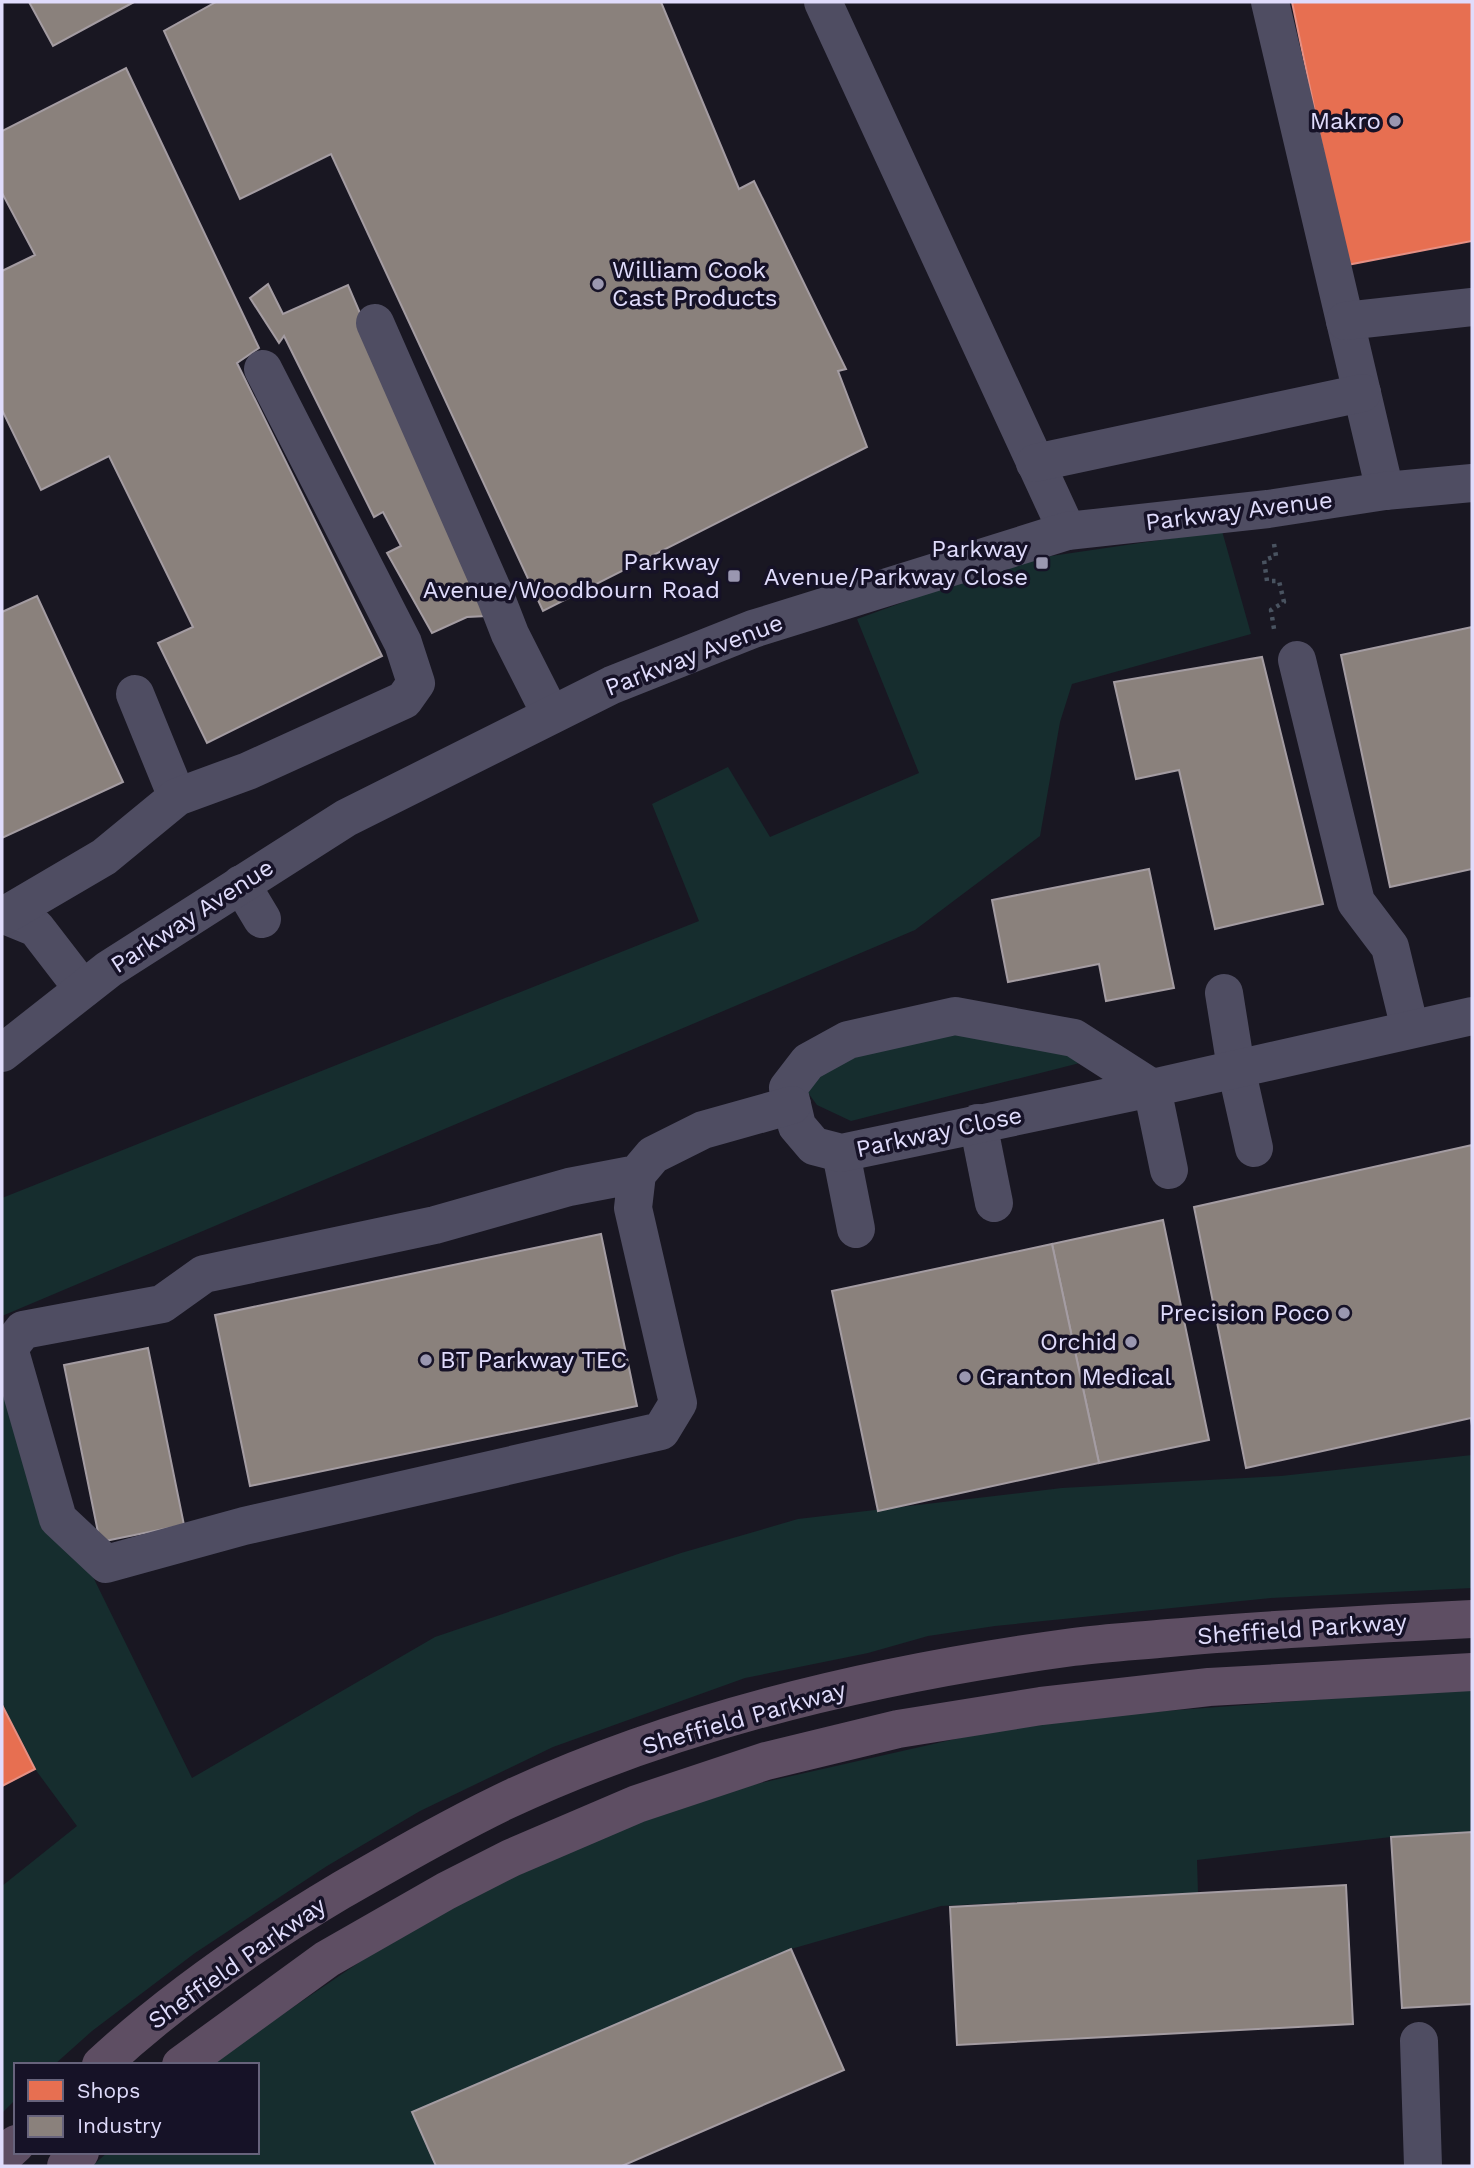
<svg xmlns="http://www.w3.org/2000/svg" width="1474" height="2168" font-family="'Work Sans',sans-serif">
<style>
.green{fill:#162d2e}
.shops{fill:#e76f51;stroke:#e59084;stroke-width:2}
.industry{fill:#8a817c;stroke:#a49ca2;stroke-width:2}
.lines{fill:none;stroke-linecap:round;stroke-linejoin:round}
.path{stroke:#495360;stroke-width:4.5;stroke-dasharray:3.5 5;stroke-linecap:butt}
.minor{stroke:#4f4d62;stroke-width:38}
.highway{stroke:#5e4e63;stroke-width:38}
.poi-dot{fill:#9a97b0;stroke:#161227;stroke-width:2.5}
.labels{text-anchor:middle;stroke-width:7;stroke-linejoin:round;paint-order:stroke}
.poi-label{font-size:24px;fill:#e0dcfc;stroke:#161227;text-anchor:end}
.street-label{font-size:24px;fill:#e0dcfc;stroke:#161227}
</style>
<rect width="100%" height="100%" fill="#191722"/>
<g class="green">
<polygon points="1222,531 1251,634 1072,684 1060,722 1040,836 915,930 2,1316 2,1198 699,921 652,804 728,767 770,837 919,773 857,619 1017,561"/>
<polygon points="965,1020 1115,1054 851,1121 817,1105 803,1086 812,1062"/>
<polygon points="2,1392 192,1778 435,1637 681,1553 798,1519 1062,1488 1281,1476 1472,1455 1472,1588 1271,1598 995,1626 928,1636 868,1653 745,1678 553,1747 420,1811 327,1866 195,1953 92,2031 54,2065 16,2065 16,2099 2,2113 2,1886 77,1826 35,1769 2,1705"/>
<polygon points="1472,1688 1472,1832 1391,1837 1197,1860 1198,1893 941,1906 791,1949 412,2112 436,2166 92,2166 108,2152 257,2152 257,2065 208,2065 211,2063 420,1921 592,1841 712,1794 973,1735 1098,1716"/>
</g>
<g class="shops">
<polygon points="1292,2 1472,2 1472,241 1347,265"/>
<polygon points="2,1705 35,1769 2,1786"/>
</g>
<g class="industry">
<polygon points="29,2 134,2 53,46"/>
<polygon points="216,2 661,2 739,189 754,181 846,369 838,371 867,447 543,611 331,154 240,199 164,31"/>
<polygon points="126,68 259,348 237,363 382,656 207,743 158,643 193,627 109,456 41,490 2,410 2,271 35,255 2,193 2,131"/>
<polygon points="268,284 283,314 348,285 477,586 486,616 467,617 432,633 387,553 401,546 383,512 374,517 284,336 279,343 250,298"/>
<polygon points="37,596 123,782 2,838 2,612"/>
<polygon points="1472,627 1472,869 1390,887 1341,655"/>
<polygon points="1262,657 1323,904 1215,929 1179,770 1136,779 1114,682"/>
<polygon points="1149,869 1174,988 1106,1001 1099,964 1008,982 992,900"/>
<polygon points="1472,1145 1472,1426 1471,1418 1246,1468 1194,1207"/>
<polygon points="1163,1220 1209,1440 1099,1463 1052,1244"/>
<polygon points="601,1234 637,1406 250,1486 215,1315"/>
<polygon points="1052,1244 1099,1463 878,1511 832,1291"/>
<polygon points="148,1348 184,1525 100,1542 64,1365"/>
<polygon points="1472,1832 1472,2004 1402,2008 1391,1837"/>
<polygon points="1346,1885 1353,2024 957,2045 950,1907"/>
<polygon points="791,1949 844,2070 622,2166 436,2166 412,2112"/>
</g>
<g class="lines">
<polyline class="path" points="1274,544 1276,556 1264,560 1267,581 1279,581 1284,602 1271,610 1274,629"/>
<g class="minor">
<polyline points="823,2 1067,531"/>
<polyline points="1270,2 1385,491"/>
<polyline points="1345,321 1472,307"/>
<polyline points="375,323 496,598 510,634 551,715"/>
<polyline points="1035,463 1362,393"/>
<polyline points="1297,660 1356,902 1390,947 1410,1029"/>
<polyline points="135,694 177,797"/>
<polyline points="241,884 262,919"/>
<polyline points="2,914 36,928 83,989"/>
<polyline points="5,915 104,857 177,797 248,771 404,700 416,683 403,643 263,369"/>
<polyline points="1224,993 1236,1068 1254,1148"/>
<polyline points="2,1053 109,969 346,818 612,685 753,629 1067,531 1268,509 1385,491 1472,483"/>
<polyline points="978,1123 994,1203"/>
<polyline points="841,1153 856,1229"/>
<polyline points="1169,1170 1152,1088 1074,1038 955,1016 848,1040 808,1062 788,1088 797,1126 814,1146 841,1153 1152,1088 1472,1016"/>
<polyline points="637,1174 569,1187 435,1225 204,1274 162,1304 23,1330 9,1348 58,1519 106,1564 244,1526 661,1431 678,1403 633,1208 637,1174 653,1155 703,1130 792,1105"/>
<polyline points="1419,2041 1423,2166"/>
</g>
<g class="highway">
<path d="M101 2065C173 1998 256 1941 340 1891 394 1860 447 1829 503 1802 679 1719 881 1673 1073 1647 1105 1643 1137 1641 1169 1638 1270 1629 1371 1624 1472 1619"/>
<polyline points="181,2065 327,1959 446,1891 511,1858 637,1804 766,1761 898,1729 1041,1706 1209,1687 1472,1672"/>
<polyline points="2,2157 16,2144"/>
<polyline points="66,2166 80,2152"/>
</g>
</g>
<g class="poi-dot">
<circle cx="1395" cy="121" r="7"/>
<circle cx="598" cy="284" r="7"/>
<rect x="1035" y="556" width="14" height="14" rx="3.5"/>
<rect x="727" y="569" width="14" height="14" rx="3.5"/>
<circle cx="1344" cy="1313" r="7"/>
<circle cx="1131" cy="1342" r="7"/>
<circle cx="426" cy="1360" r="7"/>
<circle cx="965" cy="1377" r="7"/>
</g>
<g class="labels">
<g class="poi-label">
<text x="1381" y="129">Makro</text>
<text x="612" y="278" text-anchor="start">William Cook<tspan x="612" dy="28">Cast Products</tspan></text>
<text x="1028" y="557">Parkway<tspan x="1028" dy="28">Avenue/Parkway Close</tspan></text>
<text x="720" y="570">Parkway<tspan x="720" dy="28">Avenue/Woodbourn Road</tspan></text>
<text x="1330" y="1321">Precision Poco</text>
<text x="1117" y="1350">Orchid</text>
<text x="440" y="1368" text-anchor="start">BT Parkway TEC</text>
<text x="979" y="1385" text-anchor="start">Granton Medical</text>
</g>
<g class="street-label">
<text transform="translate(1239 511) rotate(-7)" y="8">Parkway Avenue</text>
<text transform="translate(694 655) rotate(-21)" y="8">Parkway Avenue</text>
<text transform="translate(192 916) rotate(-33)" y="8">Parkway Avenue</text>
<text transform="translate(939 1132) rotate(-12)" y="8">Parkway Close</text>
<text transform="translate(1302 1629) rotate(-4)" y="8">Sheffield Parkway</text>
<text transform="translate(744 1718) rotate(-16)" y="8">Sheffield Parkway</text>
<text transform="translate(237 1963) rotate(-35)" y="8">Sheffield Parkway</text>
</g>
</g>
<rect width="1474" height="2168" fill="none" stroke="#e0dcfc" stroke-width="7"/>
<rect x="14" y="2063" width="245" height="91" fill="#161227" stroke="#67637c" stroke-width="2"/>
<rect x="28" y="2080" width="35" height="21" fill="#e76f51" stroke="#67637c" stroke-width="2"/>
<text x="77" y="2098" font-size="21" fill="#e0dcfc">Shops</text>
<rect x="28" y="2116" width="35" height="21" fill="#8a817c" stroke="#67637c" stroke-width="2"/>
<text x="77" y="2133" font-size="21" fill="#e0dcfc">Industry</text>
</svg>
